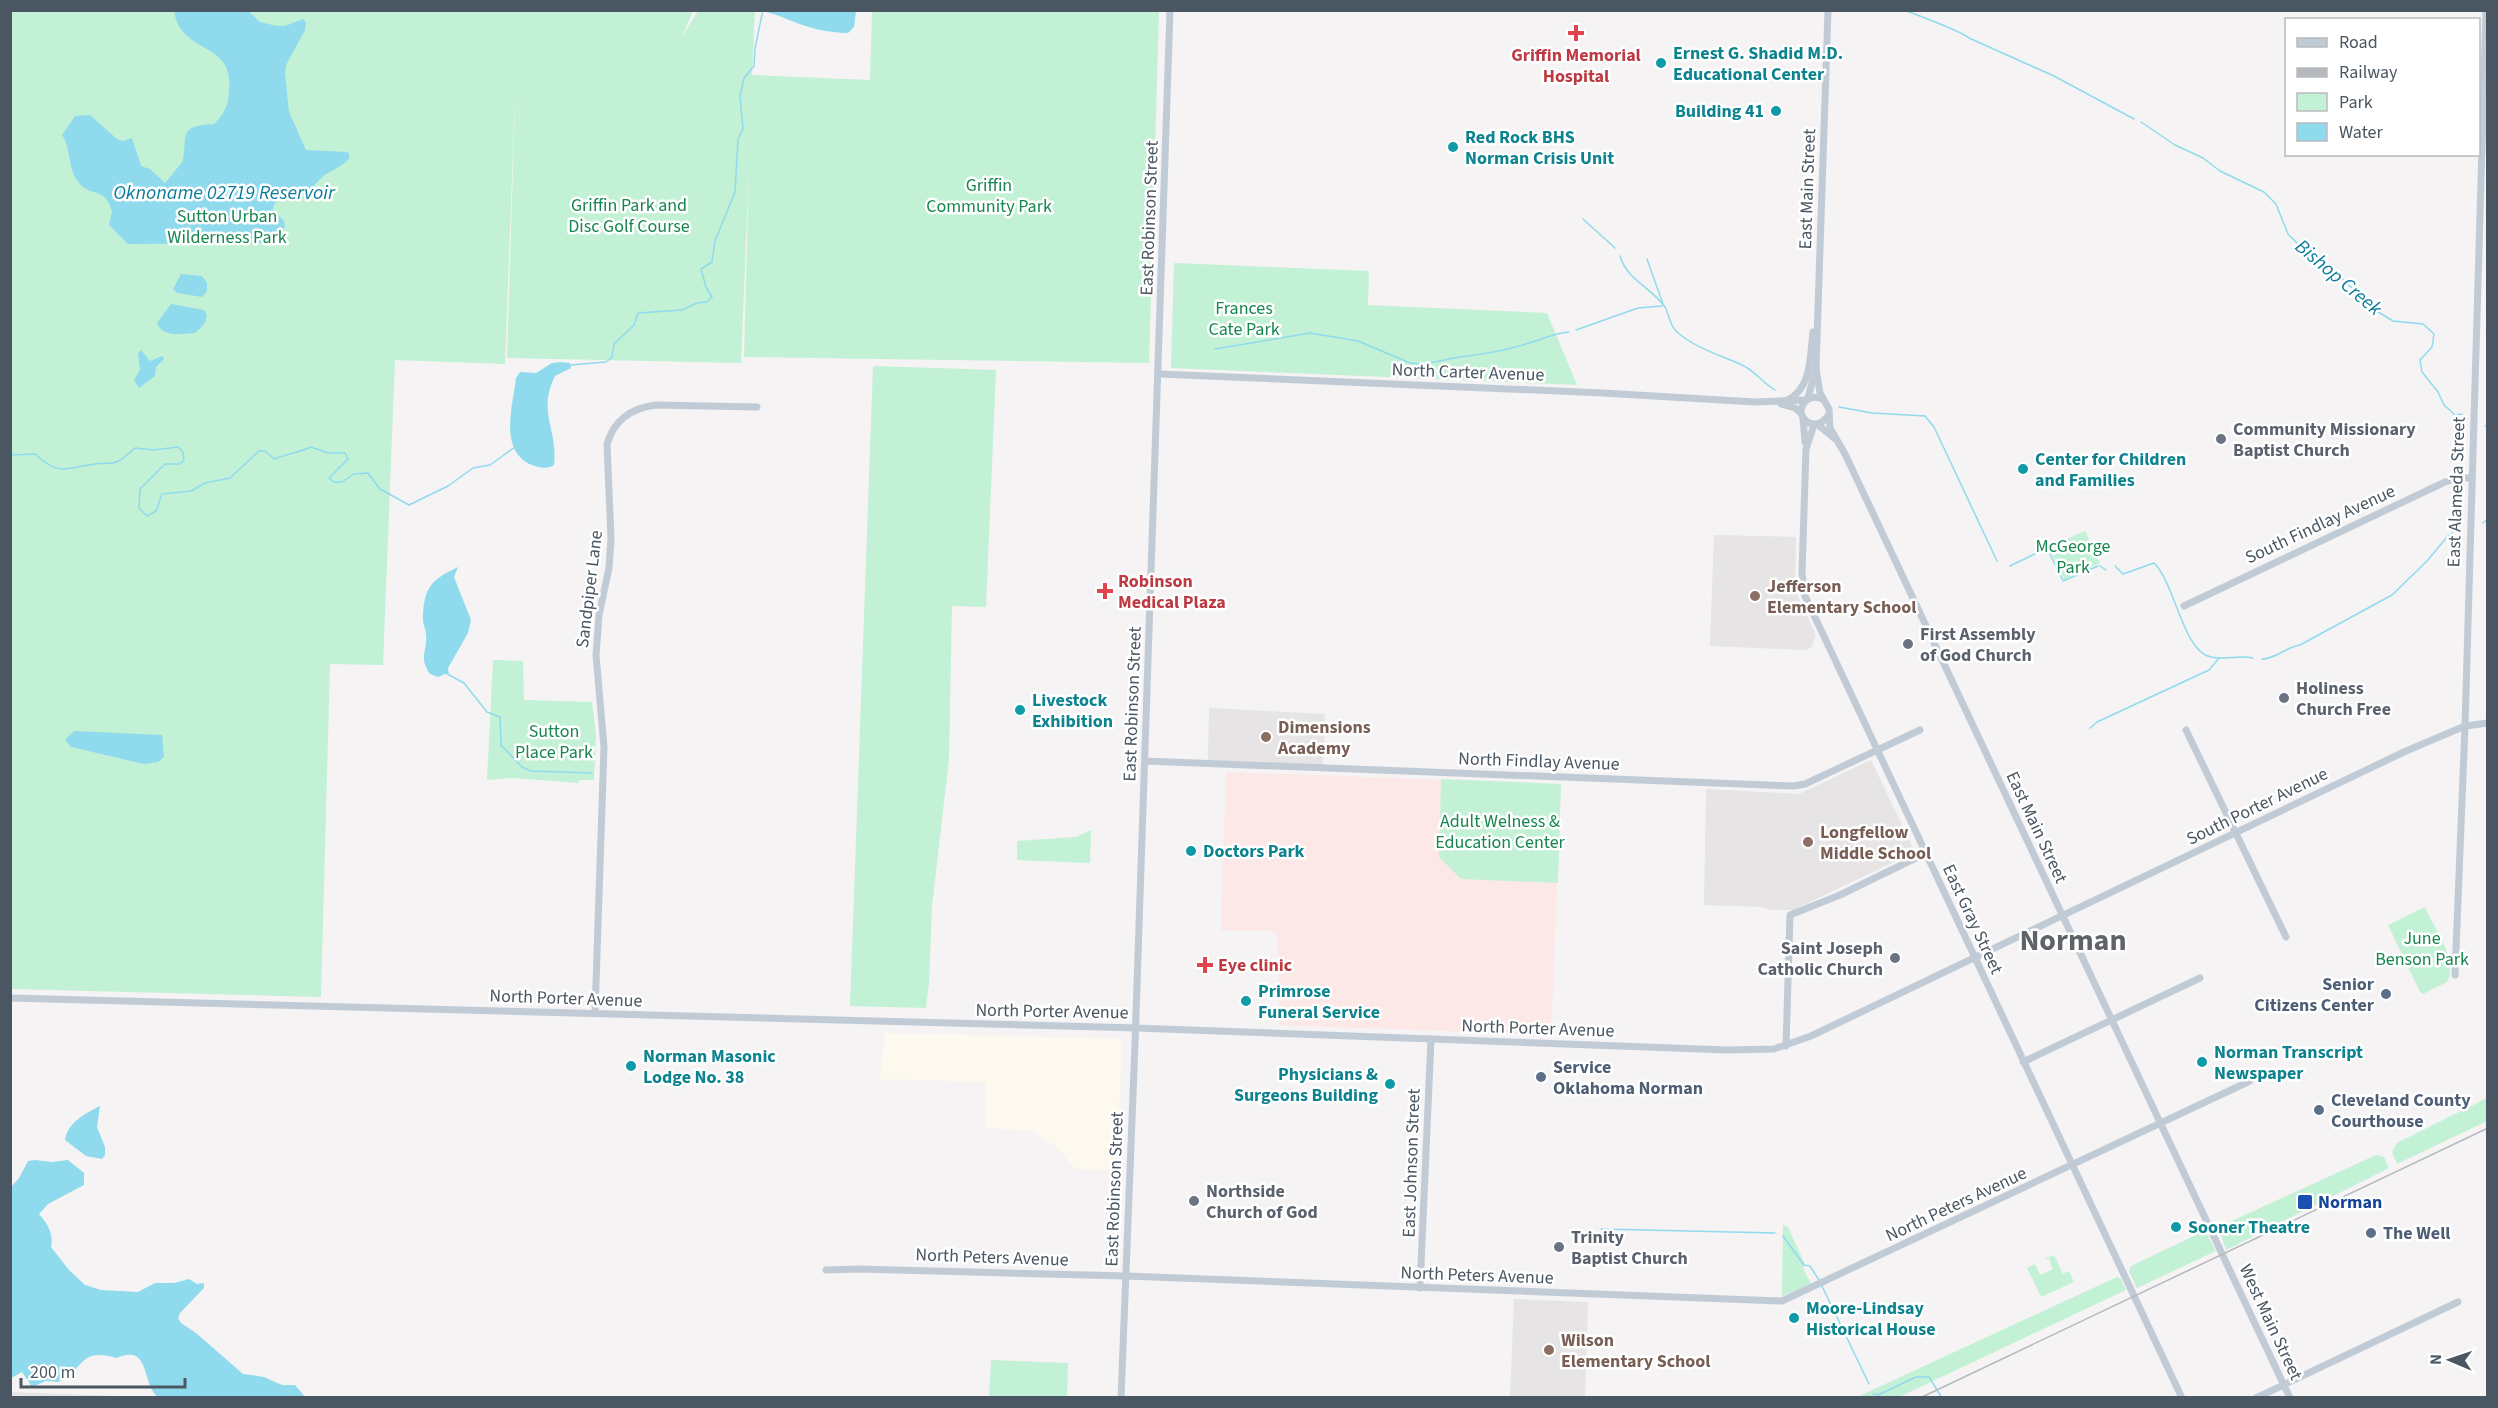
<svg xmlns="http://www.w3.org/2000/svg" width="2498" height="1408" font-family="'Source Sans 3',sans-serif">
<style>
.commercial{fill:#fdf9ef}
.education{fill:#e6e4e5}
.medical{fill:#fce8e6}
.green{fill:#c3f1d5}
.water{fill:#90daee}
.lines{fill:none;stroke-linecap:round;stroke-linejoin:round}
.stream{stroke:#90daee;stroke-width:1.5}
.secondary{stroke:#c1cbd6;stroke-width:7}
.rail{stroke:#b5b8bd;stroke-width:1.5}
.health-dot{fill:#e0444e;stroke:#fff;stroke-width:2}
.culture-dot{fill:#0f9aa8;stroke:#fff;stroke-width:2}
.worship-dot{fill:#6b7280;stroke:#fff;stroke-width:2}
.education-dot{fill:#8d6e63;stroke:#fff;stroke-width:2}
.service-dot{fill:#5c6f8a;stroke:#fff;stroke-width:2}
.transit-dot{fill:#1a4fb4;stroke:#fff;stroke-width:2}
.labels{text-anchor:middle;stroke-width:5;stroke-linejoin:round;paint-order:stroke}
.culture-label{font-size:18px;font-weight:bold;fill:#0d838f;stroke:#fff;text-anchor:start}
.health-label{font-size:18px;font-weight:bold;fill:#be3a42;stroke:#fff;text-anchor:start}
.park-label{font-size:18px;fill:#17864f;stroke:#fff}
.street-label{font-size:18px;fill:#4a5661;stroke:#fff}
.worship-label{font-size:18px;font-weight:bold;fill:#5b616d;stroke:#fff;text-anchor:start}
.education-label{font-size:18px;font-weight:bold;fill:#785e54;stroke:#fff;text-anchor:start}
.service-label{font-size:18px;font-weight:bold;fill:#4e5e75;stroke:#fff;text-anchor:start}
.transit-label{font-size:18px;font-weight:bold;fill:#164399;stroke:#fff;text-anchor:start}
.water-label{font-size:20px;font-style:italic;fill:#0c7c9b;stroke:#fff}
.town-label{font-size:30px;font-weight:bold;fill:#5f6368;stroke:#fff}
</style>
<rect width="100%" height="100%" fill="#f5f3f3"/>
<polygon class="commercial" points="885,1033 1122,1039 1117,1170 1074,1169 1059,1149 1033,1131 985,1128 986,1082 880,1079"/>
<g class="education">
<polygon points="1714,535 1796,537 1795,590 1816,635 1811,648 1805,650 1710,646"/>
<polygon points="1209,708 1325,714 1323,767 1208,760"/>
<polygon points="1871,760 1915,852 1793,910 1770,910 1763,907 1704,905 1706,789 1799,794"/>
<polygon points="1514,1299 1588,1302 1585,1397 1510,1397"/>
<polygon points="11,1392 149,1397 151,1397 11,1398"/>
</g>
<polygon class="medical" points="1226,772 1561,784 1551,1035 1279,1025 1278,938 1276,935 1272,931 1221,930"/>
<g class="green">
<polygon points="11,11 693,11 682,37 698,11 755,11 752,75 870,80 872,11 1159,11 1149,363 744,357 749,168 741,363 507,358 516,71 505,364 395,360 383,665 330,664 321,997 11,989"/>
<polygon points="1174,263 1369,271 1368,305 1547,313 1577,385 1171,368"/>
<polygon points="873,366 996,370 986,607 952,606 949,759 932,906 929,983 926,1008 850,1006"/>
<polygon points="2085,531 2100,563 2064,580 2050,550 2053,545"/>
<polygon points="493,660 523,661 524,700 592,702 596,734 594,780 579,780 579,783 512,778 487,780"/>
<polygon points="1441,779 1561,784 1558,883 1461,879 1439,857"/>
<polygon points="1091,830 1090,863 1017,860 1017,841 1076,837"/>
<path d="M2425 907C2432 925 2460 962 2447 982L2423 994 2420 992 2388 925Z"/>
<polygon points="2487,1098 2487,1121 2397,1164 2392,1152 2397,1143"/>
<polygon points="2376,1155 2384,1157 2389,1168 2226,1250 2219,1228 2223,1225"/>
<polygon points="1783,1225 1788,1227 1804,1262 1804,1270 1811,1284 1782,1296"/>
<polygon points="2200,1233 2206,1233 2216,1251 2137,1288 2129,1271 2131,1266"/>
<polygon points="2054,1255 2063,1274 2069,1271 2074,1282 2041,1297 2027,1268 2035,1264 2040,1275 2053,1269 2049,1259 2044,1259"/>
<polygon points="2117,1277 2121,1279 2126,1290 1899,1397 1857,1397"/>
<polygon points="991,1360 1068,1363 1067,1397 989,1397"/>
</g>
<g class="water">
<path d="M174 11H248L260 22 277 26H285L303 19 306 22 305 30 286 65 285 73 289 112 306 150 348 152 350 158 342 165 323 176 305 195C292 195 276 194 273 209L284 221 285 228 270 243 128 244 109 225 112 212C107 187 90 197 79 183 67 169 72 150 62 135L75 116 90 115 117 139 123 141 132 138 141 166 150 169 165 183 183 161C188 135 177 126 214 124 225 113 228 106 229 91 235 40 181 56 174 11Z"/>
<path d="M755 11 856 10V11L854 27 848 33C829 33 808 28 792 21 779 16 769 11 755 11Z"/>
<polygon points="181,274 202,276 207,283 207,291 202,297 177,293 173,289"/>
<path d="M171 304 204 310C211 319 202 327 195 333 182 334 162 338 157 323Z"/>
<polygon points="141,350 150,361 162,356 164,359 156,367 155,376 139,388 134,380 140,370 138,353"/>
<path d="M561 362 570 363 571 368 555 376C537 412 558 429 554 465 548 469 539 468 532 465 498 451 513 405 516 378L520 372 536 373 552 363Z"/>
<path d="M458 567 454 577 471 620 468 633 448 668 449 675 445 674 438 677 430 674C418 656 428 650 426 634 426 629 423 625 423 621 423 589 430 580 458 567Z"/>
<polygon points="74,731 162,735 164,757 158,762 144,764 71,747 65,740"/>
<path d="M100 1106 97 1127 105 1147V1155L102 1159 86 1156 65 1140C67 1123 86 1113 100 1106Z"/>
<path d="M35 1160 52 1162 68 1160 84 1173V1185L48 1204 39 1214C47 1223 54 1234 51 1247L69 1270 85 1285 101 1290 138 1292 155 1283H174L189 1279 197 1284 204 1283V1288L180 1313 178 1318 181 1323 196 1333 243 1374 264 1377 282 1385H295L305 1397H158C141 1384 151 1343 117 1358 78 1347 86 1369 58 1382L46 1381 32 1387 22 1372 11 1378V1187L19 1178 28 1161Z"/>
</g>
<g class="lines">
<g class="stream">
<path d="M1904 10C1917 15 1961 31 1969 38L2054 76 2134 119"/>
<polyline points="2141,122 2175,145 2203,158 2220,171 2264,192 2276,204 2288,234 2303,249 2328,265 2375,310 2393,321 2423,324 2434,334 2432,347 2420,360 2422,372 2438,392 2444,405 2455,415 2462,414"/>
<polyline points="1583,219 1615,248"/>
<path d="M1620 256C1627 280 1652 288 1665 307 1669 315 1670 326 1677 332 1695 348 1720 355 1742 365 1754 370 1763 383 1775 390"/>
<polyline points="1647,259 1663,304"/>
<polyline points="1576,330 1638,308 1662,306"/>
<path d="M1215 349 1310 333 1358 341 1410 363C1426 366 1444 359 1460 357 1485 354 1505 351 1529 343 1543 339 1554 333 1569 332"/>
<polyline points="571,365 606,362 612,357 614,344 634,325 638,313 682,310 697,303 707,302 712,297 706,287 701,269 712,262 715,241 735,192 738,139 743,129 740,96 744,78 754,66 755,48 763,10"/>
<polyline points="1839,407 1872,413 1925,416 1934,427 1997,561"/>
<polyline points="2485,426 2488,426"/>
<path d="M10 455 35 454C57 474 62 470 88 465 116 460 111 470 135 448L154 450 178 447 183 452 184 460 180 464H165L140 489 139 508 147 516 156 511 162 494 191 491 205 483 230 478 259 451H265L274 459C287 454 297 453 311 447L328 453H345L348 459 329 478 334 482H342L354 474 368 473 380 489 409 505 448 486 473 468 490 465 515 447"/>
<polyline points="2483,523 2488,519"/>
<polyline points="2010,566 2045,549 2049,552 2063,581 2098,566"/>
<polyline points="2100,566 2106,570"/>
<path d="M2115 566 2123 574 2154 563C2175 583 2183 652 2211 657 2225 660 2240 655 2253 658"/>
<path d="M2262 659C2276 659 2286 647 2300 645L2392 595 2427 561 2447 537 2460 526"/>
<polyline points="449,675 464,683 487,712 500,717 501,745 522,767 531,771 592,773"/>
<polyline points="2090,728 2097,722 2209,670 2219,658"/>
<polyline points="1601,1229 1775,1233"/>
<polyline points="1783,1236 1804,1265 1810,1266 1819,1280"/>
<polyline points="1821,1284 1869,1384"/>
<polyline points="1873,1394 1878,1395 1916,1377 1929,1377 1942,1398"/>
</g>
<g class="secondary">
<polyline points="1816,368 1820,393 1829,409 1830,428 1845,454 2290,1398"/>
<polyline points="1159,374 1603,393 1755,402 1806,400"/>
<polyline points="1808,398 1816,368 1828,10"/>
<path d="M1822 399C1811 394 1801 401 1801 413 1805 424 1813 426 1822 422L1828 416"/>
<path d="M1786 401C1812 389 1810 356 1813 332"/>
<polyline points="1781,404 1795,408 1801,413"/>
<polyline points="1803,418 1805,442"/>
<polyline points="1817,424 1834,438"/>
<polyline points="1814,425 1806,449 1802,573 1805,596 2182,1398"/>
<polyline points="2184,606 2445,482 2459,478 2472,478"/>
<polyline points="2186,730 2286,937"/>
<polyline points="1145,761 1794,786 1805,784 1920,730"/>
<polyline points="2455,975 2465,726 2486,10"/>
<polyline points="10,998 1136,1028 1727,1050 1774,1049 1811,1036 2406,751 2465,726 2488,723"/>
<path d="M595 1013 604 747 596 655 599 615 609 568 611 539 607 444C614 420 631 408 656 405L757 407"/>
<polyline points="1786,1046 1790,915 1840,895 1926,853"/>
<polyline points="2023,1062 2200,978"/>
<polyline points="826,1270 858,1269 1126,1276 1782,1301 2250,1081"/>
<polyline points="1420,1288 1431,1039"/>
<polyline points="1121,1398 1135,1044 1170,10"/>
<polyline points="2256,1398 2458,1302"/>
</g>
<polyline class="rail" points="1920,1398 2488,1128"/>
</g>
<g class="health-dot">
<path d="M1573 24h6v6h6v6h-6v6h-6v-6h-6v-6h6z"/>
<path d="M1102 582h6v6h6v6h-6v6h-6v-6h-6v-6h6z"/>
<path d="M1202 956h6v6h6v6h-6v6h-6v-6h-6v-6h6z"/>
</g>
<g class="culture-dot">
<circle cx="1661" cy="63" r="6"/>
<circle cx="1776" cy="111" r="6"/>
<circle cx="1453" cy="147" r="6"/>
<circle cx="2023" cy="469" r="6"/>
<circle cx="1020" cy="710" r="6"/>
<circle cx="1191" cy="851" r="6"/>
<circle cx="1246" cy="1001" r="6"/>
<circle cx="2202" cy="1062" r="6"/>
<circle cx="631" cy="1066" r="6"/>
<circle cx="1390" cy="1084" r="6"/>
<circle cx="2176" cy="1227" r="6"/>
<circle cx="1794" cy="1318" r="6"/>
</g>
<g class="worship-dot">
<circle cx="2221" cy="439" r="6"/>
<circle cx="1908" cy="644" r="6"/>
<circle cx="2284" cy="698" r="6"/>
<circle cx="1895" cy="958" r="6"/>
<circle cx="1194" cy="1201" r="6"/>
<circle cx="1559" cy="1247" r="6"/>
</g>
<g class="education-dot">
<circle cx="1755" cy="596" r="6"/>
<circle cx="1266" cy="737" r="6"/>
<circle cx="1808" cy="842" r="6"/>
<circle cx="1549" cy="1350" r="6"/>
</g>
<g class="service-dot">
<circle cx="2386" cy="994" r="6"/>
<circle cx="1541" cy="1077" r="6"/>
<circle cx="2319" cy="1110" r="6"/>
<circle cx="2371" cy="1233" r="6"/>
</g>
<rect class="transit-dot" x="2297" y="1194" width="16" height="16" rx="3"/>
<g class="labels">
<g class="culture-label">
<text x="1673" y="59">Ernest G. Shadid M.D.<tspan x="1673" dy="21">Educational Center</tspan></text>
<text x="1764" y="117" text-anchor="end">Building 41</text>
<text x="1465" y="143">Red Rock BHS<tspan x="1465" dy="21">Norman Crisis Unit</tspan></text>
<text x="2035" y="465">Center for Children<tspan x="2035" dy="21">and Families</tspan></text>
<text x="1032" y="706">Livestock<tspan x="1032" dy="21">Exhibition</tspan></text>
<text x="1203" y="857">Doctors Park</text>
<text x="1258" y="997">Primrose<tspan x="1258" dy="21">Funeral Service</tspan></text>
<text x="2214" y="1058">Norman Transcript<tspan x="2214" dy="21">Newspaper</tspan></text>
<text x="643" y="1062">Norman Masonic<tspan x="643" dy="21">Lodge No. 38</tspan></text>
<text x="1378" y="1080" text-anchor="end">Physicians &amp;<tspan x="1378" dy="21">Surgeons Building</tspan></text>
<text x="2188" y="1233">Sooner Theatre</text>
<text x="1806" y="1314">Moore-Lindsay<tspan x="1806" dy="21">Historical House</tspan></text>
</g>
<g class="health-label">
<text x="1576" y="61" text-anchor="middle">Griffin Memorial<tspan x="1576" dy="21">Hospital</tspan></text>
<text x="1118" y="587">Robinson<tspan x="1118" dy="21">Medical Plaza</tspan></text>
<text x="1218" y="971">Eye clinic</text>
</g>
<g class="park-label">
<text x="989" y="191">Griffin<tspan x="989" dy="21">Community Park</tspan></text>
<text x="629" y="211">Griffin Park and<tspan x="629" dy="21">Disc Golf Course</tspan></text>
<text x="227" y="222">Sutton Urban<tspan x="227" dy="21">Wilderness Park</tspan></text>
<text x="1244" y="314">Frances<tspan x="1244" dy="21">Cate Park</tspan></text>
<text x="2073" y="552">McGeorge<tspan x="2073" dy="21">Park</tspan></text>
<text x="554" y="737">Sutton<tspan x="554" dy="21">Place Park</tspan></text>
<text x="1500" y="827">Adult Welness &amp;<tspan x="1500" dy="21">Education Center</tspan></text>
<text x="2422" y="944">June<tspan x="2422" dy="21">Benson Park</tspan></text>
</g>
<g class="street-label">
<text transform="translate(1807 189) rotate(-88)" y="6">East Main Street</text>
<text transform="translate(1149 218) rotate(-88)" y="6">East Robinson Street</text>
<text transform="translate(1468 372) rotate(2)" y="6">North Carter Avenue</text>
<text transform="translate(2456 492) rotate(-88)" y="6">East Alameda Street</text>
<text transform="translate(2320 524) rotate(-25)" y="6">South Findlay Avenue</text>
<text transform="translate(589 589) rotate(-83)" y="6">Sandpiper Lane</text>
<text transform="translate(1132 704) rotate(-88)" y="6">East Robinson Street</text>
<text transform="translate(1539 761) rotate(2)" y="6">North Findlay Avenue</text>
<text transform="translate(2257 806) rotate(-26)" y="6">South Porter Avenue</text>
<text transform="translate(2037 827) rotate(65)" y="6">East Main Street</text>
<text transform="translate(1973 919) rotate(65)" y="6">East Gray Street</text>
<text transform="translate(566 998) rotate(2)" y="6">North Porter Avenue</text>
<text transform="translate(1052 1011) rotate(1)" y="6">North Porter Avenue</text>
<text transform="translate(1538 1028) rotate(2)" y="6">North Porter Avenue</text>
<text transform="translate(1411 1163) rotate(-88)" y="6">East Johnson Street</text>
<text transform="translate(1114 1189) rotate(-88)" y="6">East Robinson Street</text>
<text transform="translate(1956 1204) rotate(-25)" y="6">North Peters Avenue</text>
<text transform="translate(992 1257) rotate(2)" y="6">North Peters Avenue</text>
<text transform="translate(1477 1275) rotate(2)" y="6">North Peters Avenue</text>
<text transform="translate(2271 1322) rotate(65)" y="6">West Main Street</text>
</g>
<g class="worship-label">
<text x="2233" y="435">Community Missionary<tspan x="2233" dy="21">Baptist Church</tspan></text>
<text x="1920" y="640">First Assembly<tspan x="1920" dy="21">of God Church</tspan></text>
<text x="2296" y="694">Holiness<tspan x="2296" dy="21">Church Free</tspan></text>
<text x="1883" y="954" text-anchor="end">Saint Joseph<tspan x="1883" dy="21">Catholic Church</tspan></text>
<text x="1206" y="1197">Northside<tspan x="1206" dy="21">Church of God</tspan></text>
<text x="1571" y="1243">Trinity<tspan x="1571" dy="21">Baptist Church</tspan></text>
</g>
<g class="education-label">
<text x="1767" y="592">Jefferson<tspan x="1767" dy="21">Elementary School</tspan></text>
<text x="1278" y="733">Dimensions<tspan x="1278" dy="21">Academy</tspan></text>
<text x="1820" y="838">Longfellow<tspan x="1820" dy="21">Middle School</tspan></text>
<text x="1561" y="1346">Wilson<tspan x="1561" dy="21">Elementary School</tspan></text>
</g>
<g class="service-label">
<text x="2374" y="990" text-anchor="end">Senior<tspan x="2374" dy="21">Citizens Center</tspan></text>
<text x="1553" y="1073">Service<tspan x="1553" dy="21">Oklahoma Norman</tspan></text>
<text x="2331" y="1106">Cleveland County<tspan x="2331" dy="21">Courthouse</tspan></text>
<text x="2383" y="1239">The Well</text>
</g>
<g class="transit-label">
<text x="2318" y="1208">Norman</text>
</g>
<g class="water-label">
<text x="224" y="199">Oknoname 02719 Reservoir</text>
<text transform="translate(2339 277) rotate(40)" y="7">Bishop Creek</text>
</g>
<g class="town-label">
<text x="2073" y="950">Norman</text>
</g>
</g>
<rect width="2498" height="1408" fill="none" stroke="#4a5661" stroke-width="24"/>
<rect x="2285" y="18" width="195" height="138" fill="#ffffff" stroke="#b7bbc0" stroke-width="1.5"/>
<rect x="2297" y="38" width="30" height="9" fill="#c1cbd6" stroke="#b7bbc0" stroke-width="1.5"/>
<text x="2339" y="48" font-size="18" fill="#4a5661">Road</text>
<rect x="2297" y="68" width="30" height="9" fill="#b5b8bd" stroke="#b7bbc0" stroke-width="1.5"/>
<text x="2339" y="78" font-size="18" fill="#4a5661">Railway</text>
<rect x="2297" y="93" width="30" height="18" fill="#c3f1d5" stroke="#b7bbc0" stroke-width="1.5"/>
<text x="2339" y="108" font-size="18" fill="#4a5661">Park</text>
<rect x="2297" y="123" width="30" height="18" fill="#90daee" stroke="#b7bbc0" stroke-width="1.5"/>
<text x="2339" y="138" font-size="18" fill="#4a5661">Water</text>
<g transform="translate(2450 1360) rotate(272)" stroke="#ffffff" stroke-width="4.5" paint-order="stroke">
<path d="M0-4.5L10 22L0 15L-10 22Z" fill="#4a5661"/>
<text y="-9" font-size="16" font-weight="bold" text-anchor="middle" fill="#4a5661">N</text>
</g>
<path d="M21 1378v9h164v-9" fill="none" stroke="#4a5661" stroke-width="3"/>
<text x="30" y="1378" font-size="18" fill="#4a5661" stroke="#ffffff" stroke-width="4.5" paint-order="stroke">200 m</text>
</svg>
